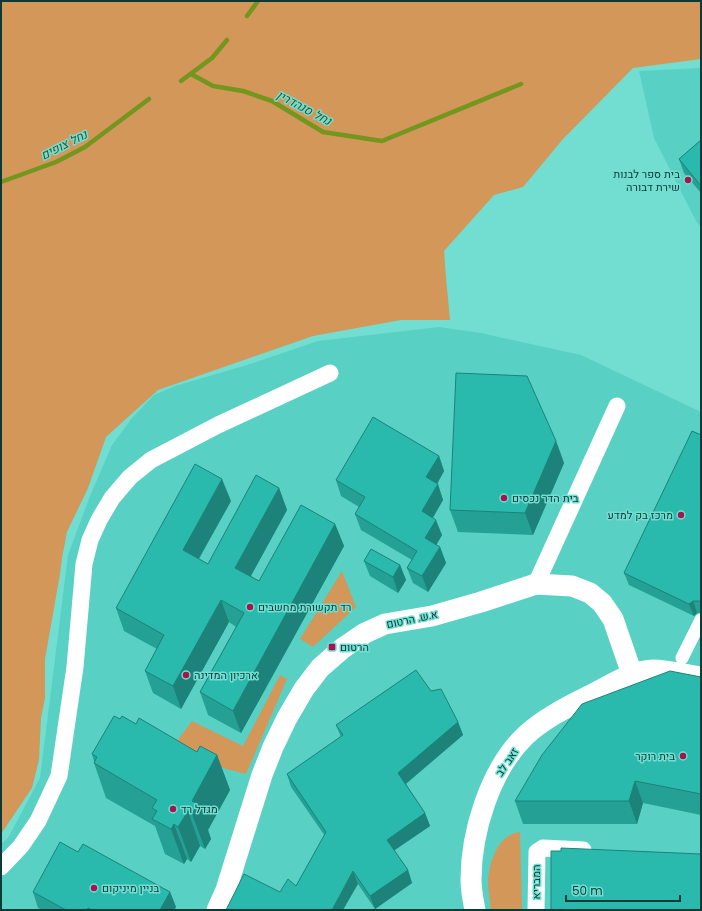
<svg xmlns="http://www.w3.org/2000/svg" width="702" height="911" font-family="Poppins,Heebo,sans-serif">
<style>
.built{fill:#58d1c4}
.green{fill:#d29759}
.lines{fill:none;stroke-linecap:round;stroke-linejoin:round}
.stream{stroke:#72961e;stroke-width:4.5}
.pedestrian{stroke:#fff;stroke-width:13}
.minor{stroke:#fff;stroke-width:17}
.tertiary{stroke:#fff;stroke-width:21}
.wall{fill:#24a095}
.shaded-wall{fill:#1d8279}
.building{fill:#2abaad;stroke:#1d8279}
.poi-dot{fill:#a7144d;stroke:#71ded1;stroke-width:1.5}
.labels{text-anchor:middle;stroke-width:3;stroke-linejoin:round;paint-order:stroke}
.poi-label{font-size:11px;fill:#0a3b37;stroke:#71ded1;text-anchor:start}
.street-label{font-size:11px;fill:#0a3b37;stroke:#71ded1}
.water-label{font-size:12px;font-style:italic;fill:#3e4e22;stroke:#71ded1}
</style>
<rect width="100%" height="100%" fill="#71ded1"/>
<g class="built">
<polygon points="701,68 701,227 696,221 654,138 639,71"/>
<polygon points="439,327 481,333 581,355 701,412 701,910 1,910 1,844 8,838 40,778 68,555 90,496 112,445 132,418 154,395 175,386 247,365 318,341"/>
</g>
<g class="green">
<polygon points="1,1 701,1 701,59 633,68 563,139 523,187 494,195 444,251 446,278 450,320 401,320 313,336 158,390 106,437 88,488 67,532 62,558 60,574 45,659 45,698 41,718 39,760 32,788 1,834"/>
<polygon points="342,571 356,607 313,647 300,639"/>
<polygon points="280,675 287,679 246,774 226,769 173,746 192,721 243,746"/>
<path d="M520 832 522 910H491C490 901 488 891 488 881 489 862 498 834 520 832Z"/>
</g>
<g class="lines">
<g class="stream">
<polyline points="247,16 258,1"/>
<polyline points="191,74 213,86 243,91 272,101 323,132 382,141 521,84"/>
<polyline points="181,81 212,58 227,40"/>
<polyline points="1,182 56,162 85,147 149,99"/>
</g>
<polyline class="pedestrian" points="682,658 701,620"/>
<g class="minor">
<polyline points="536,584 617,406"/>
<polyline points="1,867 21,846 38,821 59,776 75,667 84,564 90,540 99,520 112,498 130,477 151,460 218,425 330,373"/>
<polyline points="536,910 537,852 543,848 583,850"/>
</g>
<g class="tertiary">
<polyline points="217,910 226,890 262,775 273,747 287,718 304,689 320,668 343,648 365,633 385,624 432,616 481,602 536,584 572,586 590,593 602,603 613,619 632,674"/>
<path d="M475 910C473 900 471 890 471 880 471 832 490 770 525 736 543 719 567 707 589 696 609 686 630 671 653 670 666 670 688 675 701 677"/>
</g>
</g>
<g class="wall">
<polygon points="701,140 701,193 684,173 679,159"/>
<polygon points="701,435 701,613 697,613 694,616 629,585 624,573"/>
<polygon points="556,441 564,463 533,535 458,532 450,510"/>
<polygon points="439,456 444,471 437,484 443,500 433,518 442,535 436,545 440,547 446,563 428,592 413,583 407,568 412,560 361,530 355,514 359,507 341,496 336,480"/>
<polygon points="279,488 287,510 251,576 259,581 335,524 344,546 241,733 208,715 200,692 236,627 229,622 181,709 153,693 145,671 157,649 124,631 116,608 231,501 199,559 208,564"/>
<polygon points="364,561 400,565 406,580 398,593 370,576"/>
<polygon points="701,677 701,815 643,803 637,824 523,824 515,801"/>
<polygon points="431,691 458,722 463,735 406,784 425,813 430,826 394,850 408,870 412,883 375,909 358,884 280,892 296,886 325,836 291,787 287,774 341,737 336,725"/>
<polygon points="120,719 197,752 217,755 230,790 208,830 211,839 205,849 200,846 191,862 187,859 184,864 165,854 155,826 106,798 94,763 94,761 92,754"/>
<polygon points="78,852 170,892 176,907 174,910 43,910 38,908 33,892"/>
</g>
<g class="shaded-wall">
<polygon points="556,441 564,463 533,535 525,513"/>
<polygon points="439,456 444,471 432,493 426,477"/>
<polygon points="222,479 231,501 191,572 183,550"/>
<polygon points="438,484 443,500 427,527 422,511"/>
<polygon points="279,488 287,510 243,590 235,568"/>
<polygon points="436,520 442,535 431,554 425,538"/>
<polygon points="335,524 344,546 241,733 233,711"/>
<polygon points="440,547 446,563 428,592 422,576"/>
<polygon points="400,565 406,580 398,593 393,577"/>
<polygon points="221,600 229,622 181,709 173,686"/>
<polygon points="693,601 697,613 694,616 689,604"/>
<polygon points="458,722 463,735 403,786 398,773"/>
<polygon points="217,755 230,790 208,830 211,839 205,849 192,814 192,801"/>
<polygon points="635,781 643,803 637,824 629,801"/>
<polygon points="188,811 200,846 191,862 178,827"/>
<polygon points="425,813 430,826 392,852 387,840"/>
<polygon points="174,824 187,859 184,864 171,829"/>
<polygon points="408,870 412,883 375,909 370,896"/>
<polygon points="353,871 358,884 343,910 332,910"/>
<polygon points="170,892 176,907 174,910 160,910"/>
</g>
<g class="building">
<polygon points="701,140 701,186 679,159"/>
<polygon points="456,373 527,376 556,441 525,513 450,510"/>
<polygon points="373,417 439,456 426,477 438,484 422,511 436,520 425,538 440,547 422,576 407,568 417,551 355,514 365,497 336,480"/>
<polygon points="692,431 701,435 701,602 700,601 693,601 689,604 624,573"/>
<polygon points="195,464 222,479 183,550 208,564 256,475 279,488 235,568 259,581 301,505 335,524 233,711 200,692 244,613 221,600 173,686 145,671 164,635 116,608"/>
<polygon points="371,549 400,565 393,577 364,561"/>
<polygon points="416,670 431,691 441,689 458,722 398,773 425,813 387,840 408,870 370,896 353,871 332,910 226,910 244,874 280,892 288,879 296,886 326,832 287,774 343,735 336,725"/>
<polygon points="670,671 701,677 701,794 635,781 629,801 515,801 542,755 582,704"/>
<polygon points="114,716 120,719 122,716 136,724 139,718 197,752 200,746 217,755 192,801 198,804 192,814 188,811 178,827 174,824 171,829 152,819 157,811 152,808 157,800 94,763 97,757 92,754"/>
<polygon points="60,842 78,852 83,844 170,892 160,910 92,910 88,908 87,910 66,910 33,892"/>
<polygon points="561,848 701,854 701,910 551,910 551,851 561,851"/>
</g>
<g class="poi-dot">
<circle cx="688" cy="180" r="4"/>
<circle cx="504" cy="498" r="4"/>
<circle cx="681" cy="515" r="4"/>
<circle cx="250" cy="607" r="4"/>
<rect x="328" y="643" width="8" height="8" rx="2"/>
<circle cx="186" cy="675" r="4"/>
<circle cx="683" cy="756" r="4"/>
<circle cx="173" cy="809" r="4"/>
<circle cx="94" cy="888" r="4"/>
</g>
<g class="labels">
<g class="poi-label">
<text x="680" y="178" text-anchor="end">בית ספר לבנות<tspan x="680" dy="13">שירת דבורה</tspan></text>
<text x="512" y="502">בית הדר נכסים</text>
<text x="673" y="519" text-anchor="end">מרכז בק למדע</text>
<text x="258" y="611">רד תקשורת מחשבים</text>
<text x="340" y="651">הרטום</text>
<text x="194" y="679">ארכיון המדינה</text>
<text x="675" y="760" text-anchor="end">בית רוקר</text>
<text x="181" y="813">מגדל רד</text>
<text x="102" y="892">בניין מיניקום</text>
</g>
<g class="street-label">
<text transform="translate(412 619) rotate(-12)" y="4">א.ש. הרטום</text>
<text transform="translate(507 762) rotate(-56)" y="4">זאב לב</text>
<text transform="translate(536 882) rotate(-90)" y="4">המבריא</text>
</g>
<g class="water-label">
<text transform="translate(304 108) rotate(28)" y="4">נחל סנהדרין</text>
<text transform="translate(64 145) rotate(-27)" y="4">נחל צופים</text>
</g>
</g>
<rect width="702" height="911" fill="none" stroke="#0a3b37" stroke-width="4"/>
<path d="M566 895v6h114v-6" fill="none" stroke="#0a3b37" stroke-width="2"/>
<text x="572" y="895" font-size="12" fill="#0a3b37" stroke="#71ded1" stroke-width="3" paint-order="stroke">50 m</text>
</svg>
